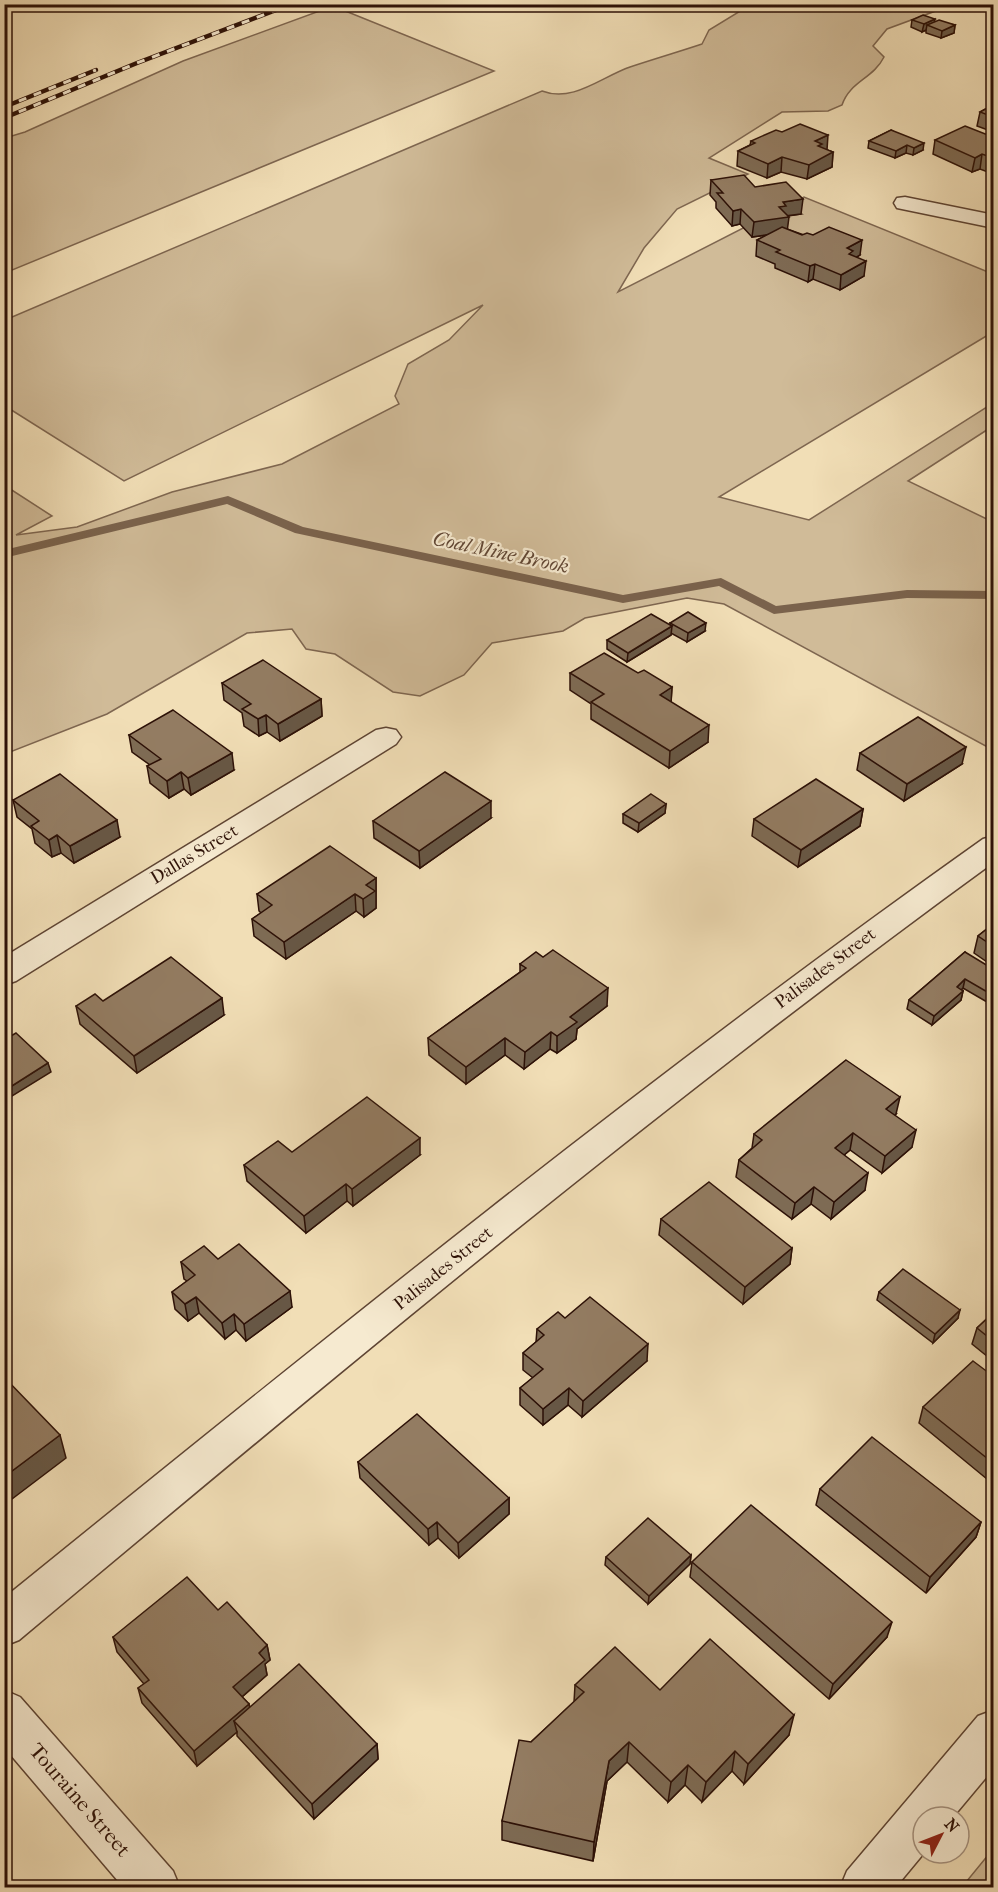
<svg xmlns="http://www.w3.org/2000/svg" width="998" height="1892" font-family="'IM FELL French Canon',serif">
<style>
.green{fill:#d0bb98;stroke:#7e6650;stroke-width:1.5}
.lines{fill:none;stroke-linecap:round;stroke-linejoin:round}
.stream{fill:#7a624c;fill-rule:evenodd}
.street-casing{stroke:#5e4433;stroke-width:3}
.path{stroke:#2d1107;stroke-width:2;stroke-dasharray:3 1.5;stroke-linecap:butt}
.street{fill:#f6ead0;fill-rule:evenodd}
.rail-casing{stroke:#2d1107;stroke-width:4.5}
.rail{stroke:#f6ead0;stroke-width:3;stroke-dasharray:8;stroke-linecap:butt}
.wall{fill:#7e6b54;stroke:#2d1107;stroke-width:1.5}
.shaded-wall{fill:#675745;stroke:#2d1107;stroke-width:1.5}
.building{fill:#937c62;stroke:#2d1107;stroke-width:1.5}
.labels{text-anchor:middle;stroke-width:4.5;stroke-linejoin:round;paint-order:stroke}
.street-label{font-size:18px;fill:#2d1107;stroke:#f6ead0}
.water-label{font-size:20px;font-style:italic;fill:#614735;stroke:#f6ead0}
.near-street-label{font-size:21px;fill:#2d1107;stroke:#f6ead0}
</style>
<rect width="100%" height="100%" fill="#f1deb6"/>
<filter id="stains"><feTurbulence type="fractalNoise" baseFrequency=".00333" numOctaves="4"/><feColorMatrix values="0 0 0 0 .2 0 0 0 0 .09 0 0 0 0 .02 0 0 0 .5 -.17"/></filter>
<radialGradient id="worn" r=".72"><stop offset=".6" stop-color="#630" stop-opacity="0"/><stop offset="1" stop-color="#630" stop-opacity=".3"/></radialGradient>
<g class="green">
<path d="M750 5H952L887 29 873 46 884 57C873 79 850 81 842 105L828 111 782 112 709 158 748 174 677 209 644 248 618 292 804 197 993 274V332L719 497 809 520 993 403V426L908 481 993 522V750L724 604 687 598 585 618 563 631 492 643 464 675 420 696 393 692 335 654 306 649 292 629 247 633 107 714 5 754 4 485 52 516 16 535 77 527 172 492 282 464 399 404 395 396 408 364 449 340 483 305 124 481 5 406V320L542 91C573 103 601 77 630 67 654 59 678 52 702 44L709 30Z"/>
<polygon points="333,6 494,71 5,273 5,138 25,132 183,61"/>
<polygon points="993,1849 993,1887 962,1887"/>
</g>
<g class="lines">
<polygon class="stream" points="228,496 303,527 623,595 721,578 776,606 907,590 994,591 994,599 907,598 774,614 719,586 623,603 295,533 227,504 4,558 4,550"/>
<g class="street-casing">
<g id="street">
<polygon points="905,197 994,215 994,228 897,208 894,203 897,198"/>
<polygon points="386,728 396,730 401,737 396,744 16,981 4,985 4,957 376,730"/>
<path d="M994 836V862C657 1107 338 1373 19 1640L4 1646V1598C325 1338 646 1078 983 839Z"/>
<polygon points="4,1690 20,1697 173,1871 180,1888 124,1888 4,1747"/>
<polygon points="994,1710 994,1768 953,1817 923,1817 924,1853 895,1888 840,1888 847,1871 978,1716"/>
</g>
</g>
<polyline class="path" points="4,11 46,4"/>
<use href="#street" class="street"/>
<g class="rail-casing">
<g id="rail">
<polyline points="4,107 96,70"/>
<polyline points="4,118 137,63 292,4"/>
</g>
</g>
<use href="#rail" class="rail"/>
</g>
<g class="wall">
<polygon points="912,20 935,22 955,25 954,33 941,38 926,33 926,30 922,32 911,27"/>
<polygon points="993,105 993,174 980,169 972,172 933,154 935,140 987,134 988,130 977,126 980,112"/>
<polygon points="891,130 923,150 913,155 906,153 895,158 868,148 869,141"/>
<polygon points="751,141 826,150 833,152 832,167 807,179 781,172 767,178 737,166 738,151 750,145"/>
<polygon points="711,180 801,214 788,216 787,229 860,255 857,257 864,276 840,290 813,279 808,282 775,268 775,264 756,256 757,240 768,235 752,237 740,224 732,226 716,208 716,202 710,195"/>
<polygon points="670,623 705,631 687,642 671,633 671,635 627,662 607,649 607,640 670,625"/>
<polygon points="570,673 638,673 672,687 671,702 708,742 669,768 591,719 591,704 570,690"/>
<polygon points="222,683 321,699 322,716 280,741 267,732 259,736 244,726 242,713 224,700"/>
<polygon points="129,735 234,770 191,795 184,789 169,798 150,783 147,766 150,765 132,752"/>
<polygon points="860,753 962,764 904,801 857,770"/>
<polygon points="13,800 120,837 74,863 61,853 52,857 35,843 32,829 17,817"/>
<polygon points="666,804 665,813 638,832 623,823 623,814"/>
<polygon points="863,809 860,826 798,867 752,836 754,819"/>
<polygon points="491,818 420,868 374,838 373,821"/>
<polygon points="376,878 376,908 364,917 356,911 286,959 254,936 252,919 261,913 259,911 257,894"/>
<polygon points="993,924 993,966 974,953 978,936"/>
<polygon points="965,952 993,996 987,1002 963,988 961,990 963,991 961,1000 932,1025 907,1009 909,1000"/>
<polygon points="520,964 607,1006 577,1029 576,1039 557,1053 550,1049 524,1069 505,1055 466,1084 429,1055 428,1038 520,972"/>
<polygon points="103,1001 224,1015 137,1073 80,1024 76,1006"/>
<polygon points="896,1114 895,1115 912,1147 882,1173 850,1150 844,1155 865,1190 831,1219 811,1204 792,1219 736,1177 739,1160 752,1148 754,1134"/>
<polygon points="292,1152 420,1155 353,1206 347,1201 306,1233 247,1181 244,1165"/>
<polygon points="661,1219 792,1248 790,1264 743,1304 659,1235"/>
<polygon points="218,1259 292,1307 246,1341 236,1330 225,1339 199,1313 188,1321 175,1309 172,1292 187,1281 184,1279 181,1262"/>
<polygon points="879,1292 958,1318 933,1343 877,1300"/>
<polygon points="993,1313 993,1361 972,1344 977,1328"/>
<polygon points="565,1318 647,1361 582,1417 568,1405 543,1425 520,1405 520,1388 533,1378 523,1370 523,1353 536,1342 537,1329"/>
<polygon points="993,1376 993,1484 919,1423 923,1407"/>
<polygon points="358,1462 509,1498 509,1514 459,1558 438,1538 429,1545 360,1478"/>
<polygon points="820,1489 981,1522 976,1537 926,1593 816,1505"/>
<polygon points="691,1555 690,1564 648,1604 605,1565 606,1557"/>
<polygon points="692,1562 887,1637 829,1699 690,1577"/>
<polygon points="218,1610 267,1645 270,1660 265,1664 267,1675 242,1697 249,1704 250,1708 377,1744 378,1759 314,1819 237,1736 237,1732 197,1766 142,1703 138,1688 144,1684 117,1652 113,1637"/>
<polygon points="575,1685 660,1690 789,1735 744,1784 732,1771 702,1802 685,1785 668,1802 627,1762 607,1781 593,1861 502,1840 502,1821 531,1742 574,1702"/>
</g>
<g class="shaded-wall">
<polygon points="935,19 934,26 927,25 926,30 922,32 924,24"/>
<polygon points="955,25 954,33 941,38 942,31"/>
<polygon points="828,135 827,150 833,152 832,167 807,179 809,165 815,141"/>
<polygon points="924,143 923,150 913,155 914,148"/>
<polygon points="907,145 906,153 895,158 896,151"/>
<polygon points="982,154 980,169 972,172 975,158"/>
<polygon points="782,157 781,172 767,178 768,164"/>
<polygon points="803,199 801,214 785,216 789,217 787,232 752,237 754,222 779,207 783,202"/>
<polygon points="741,209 740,224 732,226 733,211"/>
<polygon points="862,240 860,255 852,260 847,248"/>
<polygon points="866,261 864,276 840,290 841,275"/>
<polygon points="815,264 813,279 808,282 810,266"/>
<polygon points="706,623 705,631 687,642 688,633"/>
<polygon points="672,626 671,635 627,662 628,653"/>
<polygon points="672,687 671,704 660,695"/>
<polygon points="321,699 322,716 280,741 278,724"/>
<polygon points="266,715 267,732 259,736 258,719"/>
<polygon points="709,725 708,742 669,768 670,751"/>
<polygon points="966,747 962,764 904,801 907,784"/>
<polygon points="232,753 234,770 191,795 188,778"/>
<polygon points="181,772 184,789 169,798 167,781"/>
<polygon points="491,801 491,818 420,868 419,851"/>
<polygon points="666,804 665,813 638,832 639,823"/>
<polygon points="863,809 860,826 798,867 801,850"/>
<polygon points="117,820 120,837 74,863 70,846"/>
<polygon points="57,835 61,853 52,857 49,840"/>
<polygon points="376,878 376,908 364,917 363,899 366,885"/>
<polygon points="4,894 7,905 4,906"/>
<polygon points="355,894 356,911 286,959 284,942"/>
<polygon points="965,979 963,988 955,996 957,987"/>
<polygon points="608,988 607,1006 577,1029 576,1039 557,1053 557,1036 570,1017"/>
<polygon points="993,989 993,996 987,1002 989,993"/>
<polygon points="963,991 961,1000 932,1025 934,1016"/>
<polygon points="222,998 224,1015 137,1073 134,1056"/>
<polygon points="551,1032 550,1049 524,1069 525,1052"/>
<polygon points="505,1038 505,1055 466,1084 466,1067"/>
<polygon points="48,1063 51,1072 4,1101 4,1091"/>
<polygon points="900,1097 896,1114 883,1126 886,1109"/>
<polygon points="916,1130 912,1147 882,1173 885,1156"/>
<polygon points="853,1133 850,1150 832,1165 835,1148"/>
<polygon points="420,1138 420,1155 353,1206 352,1189"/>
<polygon points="868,1173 865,1190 831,1219 834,1202"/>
<polygon points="9,1181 11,1190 4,1195 4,1184"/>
<polygon points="346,1184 347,1201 306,1233 304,1216"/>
<polygon points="814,1187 811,1204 792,1219 795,1203"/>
<polygon points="792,1248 790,1264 743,1304 745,1287"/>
<polygon points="290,1291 292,1307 246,1341 244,1324"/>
<polygon points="196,1297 199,1313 188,1321 185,1304"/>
<polygon points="960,1310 958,1318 933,1343 935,1334"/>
<polygon points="234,1314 236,1330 225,1339 222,1323"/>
<polygon points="648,1344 647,1361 582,1417 583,1401"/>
<polygon points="4,1357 11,1379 4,1383"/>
<polygon points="569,1388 568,1405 543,1425 543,1409"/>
<polygon points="60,1435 66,1458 4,1505 4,1477"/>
<polygon points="509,1498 509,1514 459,1558 458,1543"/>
<polygon points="437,1522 438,1538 429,1545 428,1529"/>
<polygon points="981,1522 976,1537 926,1593 930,1577"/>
<polygon points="691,1555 690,1564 648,1604 649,1596"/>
<polygon points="892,1622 887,1637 829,1699 833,1684"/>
<polygon points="267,1645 270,1660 265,1664 267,1675 236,1702 233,1687 259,1653"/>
<polygon points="249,1704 252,1719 234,1721 237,1732 197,1766 194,1751"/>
<polygon points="794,1715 789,1735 744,1784 748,1764"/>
<polygon points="629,1742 627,1762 607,1781 593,1861 594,1842 609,1761"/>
<polygon points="377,1744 378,1759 314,1819 312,1804"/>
<polygon points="735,1751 732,1771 702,1802 706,1782"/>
<polygon points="688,1765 685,1785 668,1802 671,1782"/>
</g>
<g class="building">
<polygon points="923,15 935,19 924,24 912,20"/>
<polygon points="939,20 955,25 942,31 927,25"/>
<polygon points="993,105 993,117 980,112"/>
<polygon points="800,124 828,135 815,141 822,144 818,146 833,152 809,165 782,157 768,164 738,151 755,143 751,141 776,130 782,132"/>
<polygon points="965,126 993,137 993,158 982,154 975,158 935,140"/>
<polygon points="891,130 924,143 914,148 907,145 896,151 869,141"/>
<polygon points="744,175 755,187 786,182 803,199 783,202 786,206 779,207 789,217 754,222 741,209 733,211 717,193 723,193 711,180"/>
<polygon points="782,227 802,235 807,233 813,235 829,227 862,240 847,248 853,251 849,254 866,261 841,275 815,264 810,266 776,252 780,250 757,240"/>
<polygon points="688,612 706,623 688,633 670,623"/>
<polygon points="651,614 672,626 628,653 607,640"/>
<polygon points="604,653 638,673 644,670 672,687 660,695 709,725 670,751 591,702 604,694 570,673"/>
<polygon points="263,660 321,699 278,724 266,715 258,719 242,709 251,704 222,683"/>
<polygon points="173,710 232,753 188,778 181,772 167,781 147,766 161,759 129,735"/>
<polygon points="918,717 966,747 907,784 860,753"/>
<polygon points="445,772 491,801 419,851 373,821"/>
<polygon points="60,774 117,820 70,846 57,835 49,840 31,826 39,821 13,800"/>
<polygon points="816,779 863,809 801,850 754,819"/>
<polygon points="651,794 666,804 639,823 623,814"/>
<polygon points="330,846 376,878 366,885 375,891 363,899 355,894 284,942 252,919 272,905 257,894"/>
<polygon points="993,924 993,946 978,936"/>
<polygon points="553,950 608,988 570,1017 577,1022 557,1036 551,1032 525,1052 505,1038 466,1067 428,1038 526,968 520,964 536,952 543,957"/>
<polygon points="965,952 993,969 993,989 989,993 965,979 957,987 963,991 934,1016 909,1000"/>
<polygon points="171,957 222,998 134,1056 76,1006 95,994 103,1001"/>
<polygon points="16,1033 48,1063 4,1091 4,1040"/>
<polygon points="846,1060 900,1097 886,1109 916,1130 885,1156 853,1133 835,1148 868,1173 834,1202 814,1187 795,1203 739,1160 762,1140 754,1134"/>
<polygon points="367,1097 420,1138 352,1189 346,1184 304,1216 244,1165 278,1141 292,1152"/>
<polygon points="4,1177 9,1181 4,1184"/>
<polygon points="709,1182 792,1248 745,1287 661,1219"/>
<polygon points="239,1244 290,1291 244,1324 234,1314 222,1323 196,1297 185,1304 172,1292 195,1275 181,1262 204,1246 218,1259"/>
<polygon points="903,1269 960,1310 935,1334 879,1292"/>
<polygon points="590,1297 648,1344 583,1401 569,1388 543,1409 520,1388 543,1369 523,1353 544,1335 537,1329 558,1312 565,1318"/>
<polygon points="993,1313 993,1341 977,1328"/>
<polygon points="973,1361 993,1376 993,1463 923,1407"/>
<polygon points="4,1377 60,1435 4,1477"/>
<polygon points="417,1414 509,1498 458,1543 437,1522 428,1529 358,1462"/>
<polygon points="872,1437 981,1522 930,1577 820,1489"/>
<polygon points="751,1505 892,1622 833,1684 692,1562"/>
<polygon points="648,1518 691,1555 649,1596 606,1557"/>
<polygon points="187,1577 218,1610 227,1602 267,1645 259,1653 265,1660 233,1687 249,1704 194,1751 138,1688 149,1680 113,1637"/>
<polygon points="710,1639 794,1715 748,1764 735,1751 706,1782 688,1765 671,1782 629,1742 609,1761 594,1842 502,1821 519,1740 531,1742 584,1692 575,1685 615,1647 660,1690"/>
<polygon points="299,1664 377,1744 312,1804 234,1721"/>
</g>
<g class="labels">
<g class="street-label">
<text transform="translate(194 854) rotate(-31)" y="6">Dallas Street</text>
<text transform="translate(825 968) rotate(-37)" y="6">Palisades Street</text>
<text transform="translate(443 1268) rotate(-39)" y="6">Palisades Street</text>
</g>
<g class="water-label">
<text transform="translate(501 552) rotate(12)" y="7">Coal Mine Brook</text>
</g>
<g class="near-street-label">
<text transform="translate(80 1800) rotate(49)" y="7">Touraine Street</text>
</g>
</g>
<rect width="998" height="1892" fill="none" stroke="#f1deb6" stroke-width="24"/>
<rect x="6" y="6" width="986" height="1880" fill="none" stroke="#2d1107" stroke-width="3"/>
<rect x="12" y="12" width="974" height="1868" fill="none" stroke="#2d1107" stroke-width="1.5"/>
<g transform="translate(941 1835) rotate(48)"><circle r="28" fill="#f6ead0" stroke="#a69380" stroke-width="1.5"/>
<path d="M0-4.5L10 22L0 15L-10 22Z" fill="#8f2418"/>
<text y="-9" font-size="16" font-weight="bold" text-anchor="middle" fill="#2d1107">N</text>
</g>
<rect width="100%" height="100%" filter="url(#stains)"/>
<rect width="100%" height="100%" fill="url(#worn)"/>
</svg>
